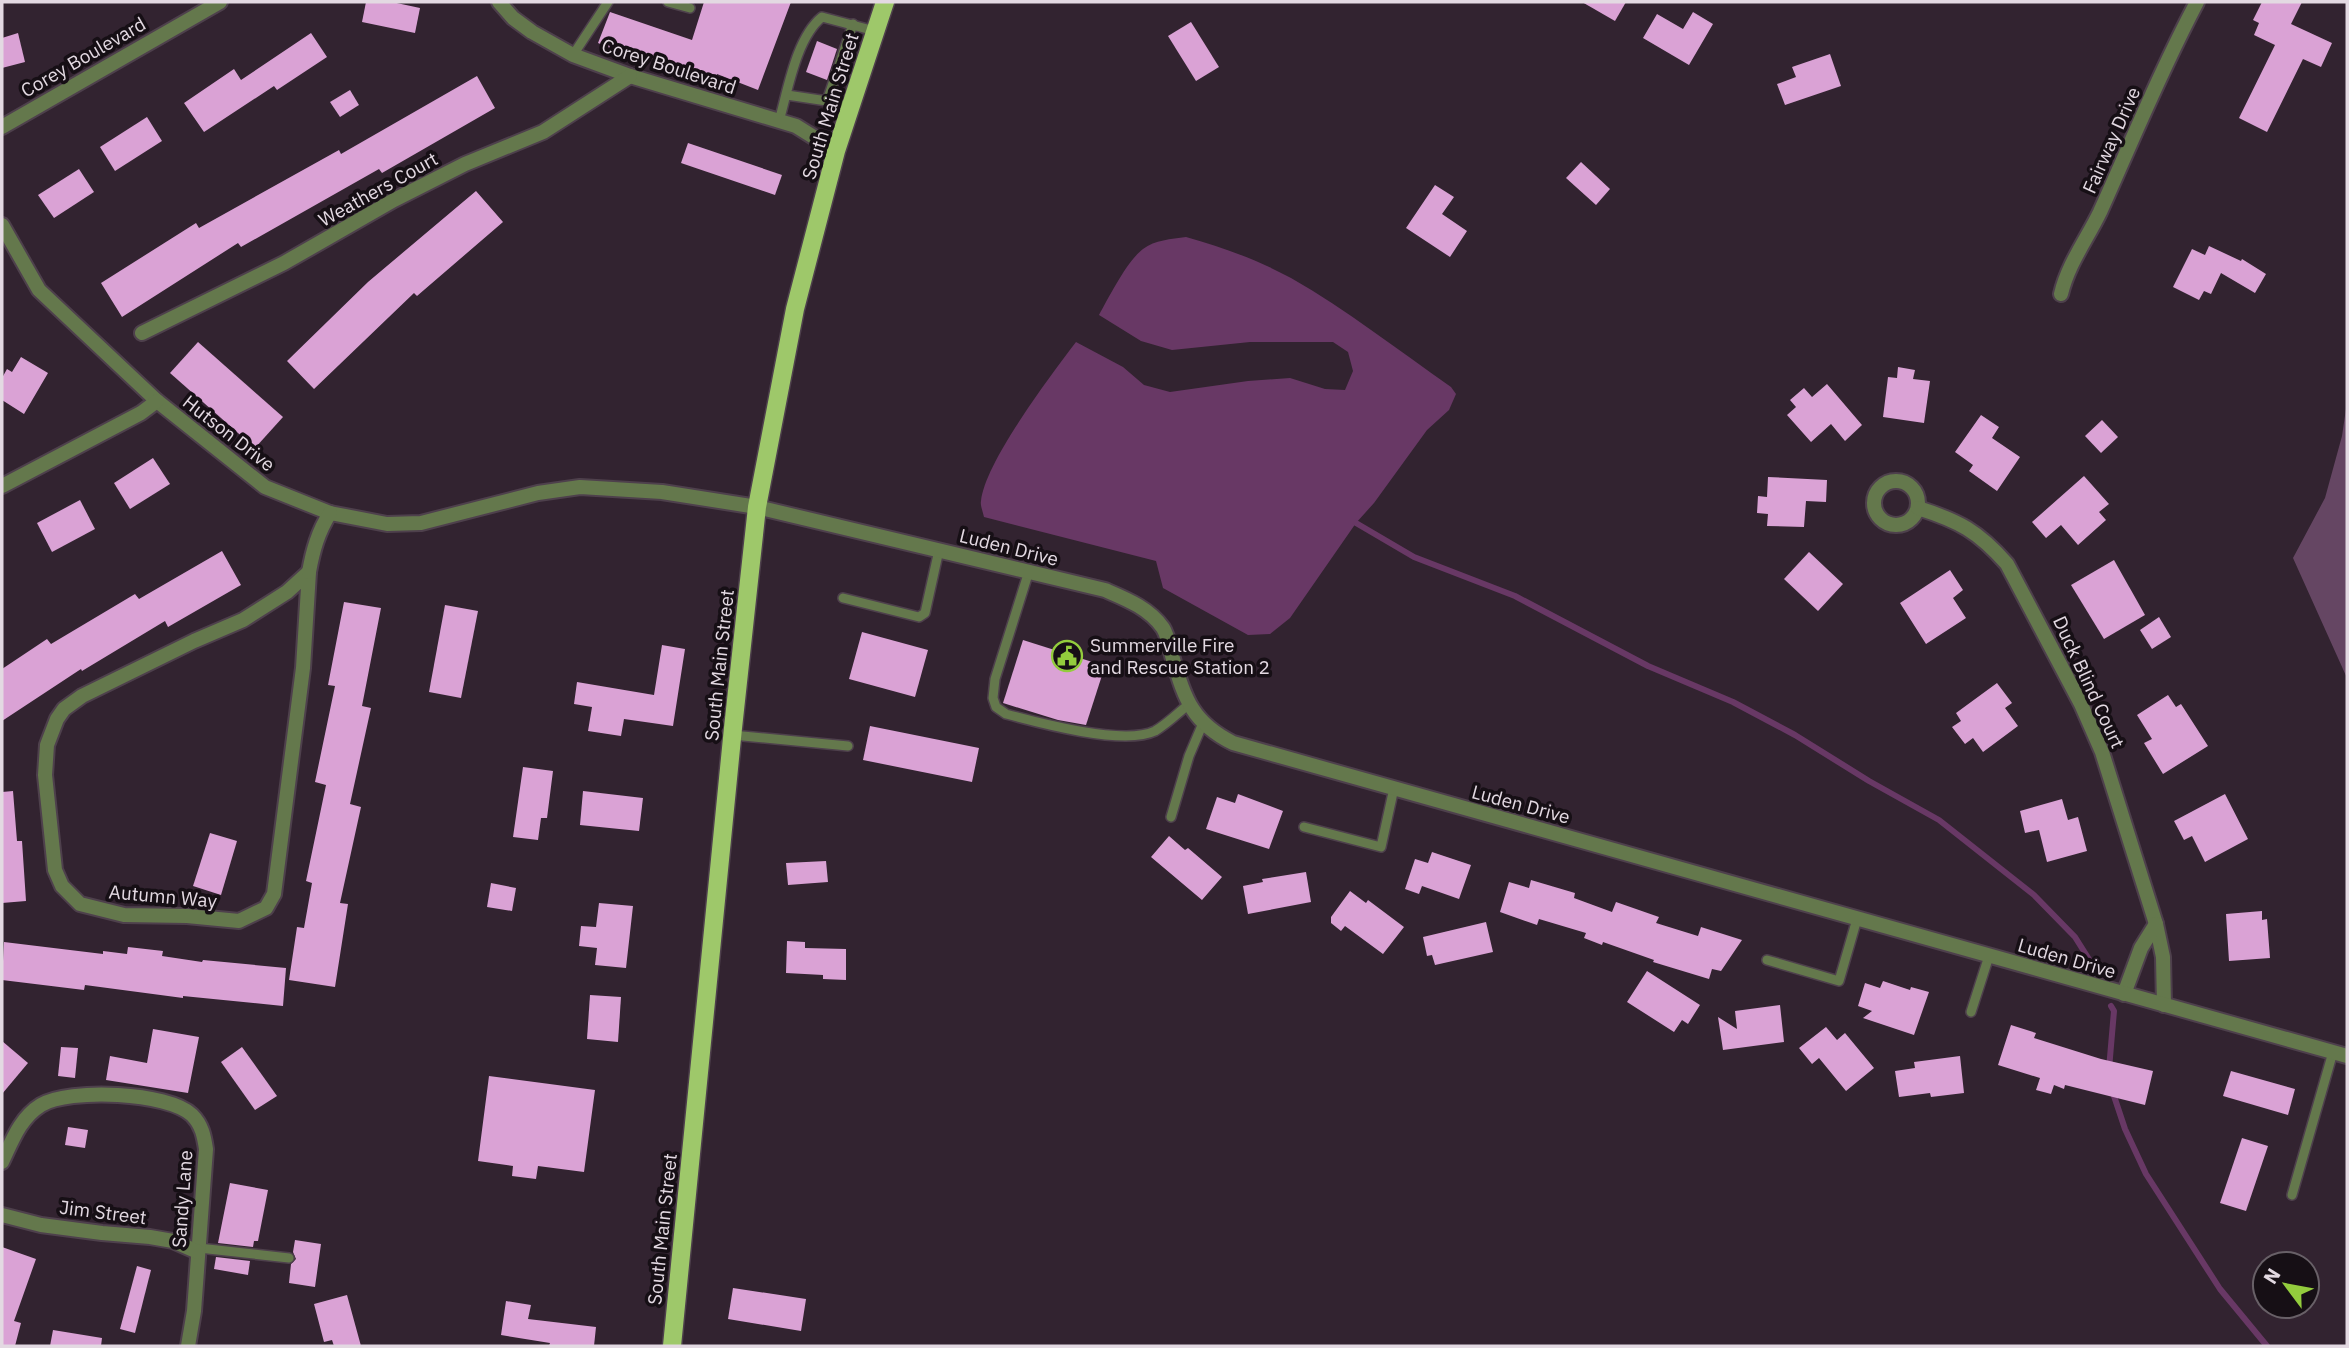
<svg xmlns="http://www.w3.org/2000/svg" width="2349" height="1348" font-family="'IBM Plex Sans',sans-serif">
<style>
.green{fill:#654663}
.water{fill:#683865}
.lines{fill:none;stroke-linecap:round;stroke-linejoin:round}
.stream{stroke:#683865;stroke-width:6}
.building{fill:#daa2d5}
.service-casing{stroke:#4e404c;stroke-width:12}
.minor-casing{stroke:#4e404c;stroke-width:18}
.tertiary-casing{stroke:#4e404c;stroke-width:18}
.primary-casing{stroke:#4e404c;stroke-width:21}
.service{stroke:#64784c;stroke-width:9}
.minor{stroke:#64784c;stroke-width:14}
.tertiary{stroke:#64784c;stroke-width:14}
.primary{stroke:#9ec86a;stroke-width:18}
.labels{text-anchor:middle;stroke-width:7;stroke-linejoin:round;paint-order:stroke}
.street-label{font-size:19px;fill:#e3d9e2;stroke:#160f15}
.poi-label{font-size:19px;fill:#e3d9e2;stroke:#160f15;text-anchor:start}
</style>
<rect width="100%" height="100%" fill="#322330"/>
<polygon class="green" points="2347,402 2347,678 2293,558 2325,498 2342,436"/>
<path class="water" d="M1186 237C1222 247 1258 260 1291 278 1347 310 1398 350 1451 387L1456 394 1449 410 1427 430 1374 503 1356 523 1290 618 1270 634 1248 635 1163 588 1156 561 984 517C983 512 980 505 981 501 985 462 1051 375 1076 342L1123 367 1144 385 1170 392 1248 381 1290 378 1325 389 1345 390 1353 371 1348 352 1333 342H1250L1172 350 1141 341 1099 315C1109 297 1127 261 1143 249 1155 240 1171 239 1186 237Z"/>
<g class="lines">
<g class="stream">
<polyline points="1356,523 1414,557 1515,596 1648,666 1733,702 1795,735 1869,781 1939,820 2034,895 2075,937 2097,972"/>
<polyline points="2109,1069 2114,1011 2111,1006"/>
<polyline points="2112,1090 2125,1129 2146,1174 2220,1289 2267,1346"/>
</g>
</g>
<g class="building">
<polygon points="366,2 392,2 420,8 415,33 362,22"/>
<polygon points="704,2 791,2 758,90 717,74 715,82 614,47 613,49 598,43 610,12 692,40"/>
<polygon points="1582,2 1626,2 1615,21"/>
<polygon points="2262,2 2302,2 2291,24 2332,43 2321,67 2303,59 2267,132 2239,118 2275,45 2254,35 2259,23 2253,20"/>
<polygon points="1693,12 1713,24 1689,65 1643,38 1657,14 1683,29"/>
<polygon points="1191,22 1219,67 1196,81 1168,36"/>
<polygon points="18,33 25,62 2,68 2,38"/>
<polygon points="311,33 327,57 277,90 274,86 204,132 184,103 234,69 241,80"/>
<polygon points="817,41 837,49 827,80 806,72"/>
<polygon points="1830,54 1841,86 1785,105 1777,84 1796,77 1792,67"/>
<polygon points="477,76 495,108 382,173 379,169 241,247 238,243 122,317 101,283 196,223 199,228 339,150 341,154"/>
<polygon points="350,90 359,105 340,117 330,102"/>
<polygon points="147,117 162,141 115,171 100,147"/>
<polygon points="688,143 782,175 775,195 681,163"/>
<polygon points="1581,162 1610,189 1596,205 1566,178"/>
<polygon points="79,169 94,192 54,218 38,195"/>
<polygon points="1435,185 1454,197 1442,214 1467,231 1450,257 1406,228"/>
<polygon points="476,191 503,222 417,296 414,293 314,389 287,361 368,282"/>
<polygon points="2209,246 2241,261 2242,259 2266,274 2255,293 2221,273 2211,294 2204,291 2199,300 2173,287 2192,249 2205,255"/>
<polygon points="198,342 283,417 255,448 170,373"/>
<polygon points="21,357 48,373 24,414 2,400 2,378 7,369 12,372"/>
<polygon points="1898,367 1915,370 1913,379 1930,381 1924,423 1883,417 1888,377 1897,378"/>
<polygon points="1827,384 1862,425 1845,441 1831,424 1811,442 1787,415 1796,407 1790,400 1804,388 1812,397"/>
<polygon points="1981,415 1999,427 1992,438 2020,457 1997,491 1969,471 1973,465 1955,452"/>
<polygon points="2102,420 2118,437 2101,453 2085,436"/>
<polygon points="153,458 170,484 130,509 114,483"/>
<polygon points="2084,476 2109,504 2099,512 2106,520 2078,545 2061,525 2046,538 2032,522"/>
<polygon points="1768,477 1827,480 1826,502 1806,501 1804,527 1767,526 1768,514 1757,513 1758,496 1767,497"/>
<polygon points="80,500 95,529 52,552 37,523"/>
<polygon points="222,551 241,585 168,627 165,621 82,671 81,669 2,721 2,669 47,639 51,644 135,594 139,599"/>
<polygon points="1809,552 1843,584 1818,611 1784,579"/>
<polygon points="2114,560 2145,615 2104,639 2071,585"/>
<polygon points="1950,570 1963,590 1953,598 1966,618 1926,644 1900,603"/>
<polygon points="344,602 381,608 362,706 371,708 350,804 361,807 340,903 348,904 335,987 289,980 297,927 304,928 312,883 306,881 326,785 315,782 335,686 328,685"/>
<polygon points="445,605 478,611 461,698 429,692"/>
<polygon points="2159,617 2171,637 2152,649 2140,630"/>
<polygon points="862,632 928,650 915,697 849,679"/>
<polygon points="1023,640 1105,666 1086,725 1058,720 1003,703"/>
<polygon points="662,645 685,649 673,726 624,719 621,736 588,731 592,707 574,704 577,682 654,695"/>
<polygon points="1997,683 2012,703 2005,708 2018,726 1983,752 1973,738 1965,744 1952,727 1961,721 1956,713"/>
<polygon points="2168,695 2176,707 2181,704 2208,746 2163,774 2144,743 2152,739 2137,715"/>
<polygon points="870,726 979,748 972,782 863,760"/>
<polygon points="523,767 553,771 547,818 541,818 538,840 513,837"/>
<polygon points="13,791 17,841 22,841 26,901 2,903 2,792"/>
<polygon points="583,791 643,798 639,831 580,825"/>
<polygon points="1238,794 1283,811 1269,849 1206,829 1217,797 1235,803"/>
<polygon points="2225,794 2248,839 2205,862 2192,836 2184,840 2174,821"/>
<polygon points="2062,799 2068,820 2078,817 2087,851 2047,862 2039,830 2025,833 2020,811"/>
<polygon points="210,833 237,841 221,895 193,886"/>
<polygon points="1169,836 1185,850 1188,848 1222,877 1202,900 1151,857"/>
<polygon points="1432,852 1471,865 1459,899 1422,886 1419,894 1405,889 1415,859 1428,863"/>
<polygon points="826,861 828,882 788,885 786,863"/>
<polygon points="1306,872 1311,902 1248,914 1243,886 1263,882 1262,879"/>
<polygon points="1531,880 1575,893 1574,898 1612,912 1616,902 1659,917 1656,923 1698,936 1701,927 1742,940 1721,971 1712,969 1709,979 1653,962 1654,960 1603,942 1602,945 1584,938 1586,933 1539,919 1537,925 1500,912 1509,882 1529,888"/>
<polygon points="491,883 516,888 512,911 487,907"/>
<polygon points="1350,891 1366,903 1368,900 1404,927 1383,954 1345,926 1341,931 1331,923 1331,917"/>
<polygon points="599,903 633,906 626,968 595,965 597,948 579,946 581,926 596,927"/>
<polygon points="2262,911 2262,920 2267,919 2270,958 2229,961 2226,914"/>
<polygon points="1486,922 1493,952 1435,965 1432,955 1427,956 1423,937"/>
<polygon points="787,941 805,942 805,948 846,949 846,980 823,979 823,975 786,973"/>
<polygon points="4,942 103,954 103,951 127,954 128,947 163,951 162,956 202,962 203,960 286,968 283,1006 183,996 183,998 85,985 84,990 2,980"/>
<polygon points="1647,971 1700,1005 1688,1024 1682,1020 1674,1032 1627,1002"/>
<polygon points="1883,981 1910,990 1911,987 1929,992 1914,1035 1863,1018 1872,1011 1858,1006 1865,983 1880,988"/>
<polygon points="590,995 621,997 618,1042 587,1039"/>
<polygon points="1780,1005 1784,1042 1723,1050 1718,1017 1737,1029 1735,1011"/>
<polygon points="2011,1025 2036,1033 2034,1038 2101,1059 2153,1071 2145,1105 2065,1085 2064,1089 2054,1085 2051,1094 2036,1090 2040,1078 1998,1065"/>
<polygon points="1826,1027 1837,1040 1845,1033 1874,1068 1846,1091 1819,1058 1812,1064 1799,1048"/>
<polygon points="153,1029 199,1037 188,1093 106,1080 110,1056 147,1063"/>
<polygon points="2,1041 28,1063 2,1094"/>
<polygon points="61,1047 78,1048 75,1078 58,1076"/>
<polygon points="242,1047 277,1096 255,1110 221,1062"/>
<polygon points="1960,1056 1964,1093 1931,1097 1930,1093 1899,1097 1895,1071 1915,1068 1914,1062"/>
<polygon points="2231,1071 2295,1089 2288,1115 2223,1096"/>
<polygon points="489,1076 595,1090 584,1172 538,1166 536,1179 512,1176 513,1166 478,1161"/>
<polygon points="68,1127 88,1130 85,1148 65,1145"/>
<polygon points="2242,1138 2268,1146 2246,1211 2220,1203"/>
<polygon points="230,1183 268,1190 258,1241 254,1241 253,1247 218,1243"/>
<polygon points="295,1240 321,1244 315,1287 289,1283 291,1264 296,1259 293,1252"/>
<polygon points="2,1247 36,1259 14,1321 21,1323 15,1346 2,1346"/>
<polygon points="216,1257 250,1261 248,1275 214,1269"/>
<polygon points="137,1266 151,1270 135,1333 120,1329"/>
<polygon points="733,1288 806,1299 801,1331 728,1319"/>
<polygon points="347,1295 361,1346 334,1346 332,1340 324,1342 314,1304"/>
<polygon points="506,1301 531,1305 528,1319 596,1327 594,1346 549,1346 550,1343 501,1335"/>
<polygon points="53,1330 102,1338 101,1346 50,1346"/>
</g>
<g class="lines">
<g class="service-casing">
<g id="service">
<polyline points="668,2 690,8"/>
<polyline points="573,55 608,2"/>
<polyline points="787,95 827,101 853,24"/>
<polyline points="827,101 850,107"/>
<path d="M779 121C788 90 796 38 822 17L875 31"/>
<path d="M1029 571 995 679 993 698 996 707 1006 714C1039 723 1124 746 1155 731 1167 724 1178 713 1189 704"/>
<polyline points="843,598 919,617 925,613 939,550"/>
<polyline points="732,735 848,746"/>
<polyline points="1171,817 1189,756 1203,723"/>
<polyline points="1304,827 1381,847 1394,788"/>
<polyline points="1767,960 1839,981 1857,919"/>
<polyline points="1971,1012 1989,956"/>
<polyline points="2292,1195 2333,1052"/>
<polyline points="199,1248 289,1258"/>
</g>
</g>
<g class="minor-casing">
<g id="minor">
<polyline points="499,2 513,18 532,32 573,55 630,76 796,126 836,151"/>
<polyline points="2,127 220,2"/>
<polyline points="2,225 39,290 157,401 265,487 330,513 387,524 421,523 538,493 580,487 662,492 757,507"/>
<path d="M2061 294C2068 264 2087 239 2100 212 2132 141 2161 70 2197 2"/>
<polyline points="142,333 284,263 394,200 465,164 543,132 630,76"/>
<circle cx="1896" cy="503" r="22"/>
<polyline points="2,486 141,413 157,401"/>
<path d="M1918 508C1959 521 1978 531 2007 564L2081 704 2102 752 2156 924 2163 957 2164 1005"/>
<polygon points="309,572 303,668 274,894 266,908 239,921 187,916 124,915 80,904 62,886 55,870 45,775 47,745 57,719 64,709 82,696 194,641 243,620 287,592"/>
<path d="M309 572C313 550 318 532 330 513"/>
<polyline points="2124,994 2141,948 2156,924"/>
<path d="M2 1162C12 1141 20 1118 41 1105 69 1088 168 1092 192 1115 202 1125 204 1136 206 1149L194 1311 188 1346"/>
<polyline points="2,1215 41,1225 102,1233 150,1237 173,1241 198,1252"/>
</g>
</g>
<g class="tertiary-casing">
<path id="tertiary" d="M757 507 1105 590C1126 599 1149 608 1163 628 1168 636 1170 649 1173 659 1185 700 1193 723 1233 743L2347 1056"/>
</g>
<g class="primary-casing">
<polyline id="primary" points="672,1346 733,728 757,507 795,309 836,151 885,2"/>
</g>
<use href="#service" class="service"/>
<use href="#minor" class="minor"/>
<use href="#tertiary" class="tertiary"/>
<use href="#primary" class="primary"/>
</g>
<defs>
<g id="civic-ring" transform="scale(1.575)"><circle r="9.5" fill="#160f15" stroke="#93cc3d" stroke-width="1.5"/><path d="M-.6-6.5H3V-4.5H.6V-3L4-1V1h2V6H-6V1h2V-1L-.6-3ZM-1.2 2.5V6h2.4V2.5Z" fill="#93cc3d"/></g>
</defs>
<g fill-rule="evenodd">
<use href="#civic-ring" x="1067" y="656"/>
</g>
<g class="labels">
<g class="street-label">
<text transform="translate(83 57) rotate(-30)" y="7">Corey Boulevard</text>
<text transform="translate(669 66) rotate(18)" y="7">Corey Boulevard</text>
<text transform="translate(830 106) rotate(-73)" y="7">South Main Street</text>
<text transform="translate(2111 140) rotate(-66)" y="7">Fairway Drive</text>
<text transform="translate(378 189) rotate(-29)" y="7">Weathers Court</text>
<text transform="translate(229 433) rotate(38)" y="7">Hutson Drive</text>
<text transform="translate(1009 547) rotate(14)" y="7">Luden Drive</text>
<text transform="translate(719 665) rotate(-84)" y="7">South Main Street</text>
<text transform="translate(2089 682) rotate(65)" y="7">Duck Blind Court</text>
<text transform="translate(1521 804) rotate(15)" y="7">Luden Drive</text>
<text transform="translate(163 896) rotate(5)" y="7">Autumn Way</text>
<text transform="translate(2067 958) rotate(16)" y="7">Luden Drive</text>
<text transform="translate(182 1199) rotate(-86)" y="7">Sandy Lane</text>
<text transform="translate(103 1212) rotate(7)" y="7">Jim Street</text>
<text transform="translate(662 1229) rotate(-84)" y="7">South Main Street</text>
</g>
<g class="poi-label">
<text x="1090" y="652">Summerville Fire<tspan x="1090" dy="22">and Rescue Station 2</tspan></text>
</g>
</g>
<rect width="2349" height="1348" fill="none" stroke="#e3d9e2" stroke-width="7"/>
<g transform="translate(2286 1285) rotate(302)"><circle r="33" fill="#160f15" stroke="#686067" stroke-width="2"/>
<path d="M0-5L12 26L0 18L-12 26Z" fill="#93cc3d"/>
<text y="-10" font-size="19" font-weight="bold" text-anchor="middle" fill="#e3d9e2">N</text>
</g>
</svg>
